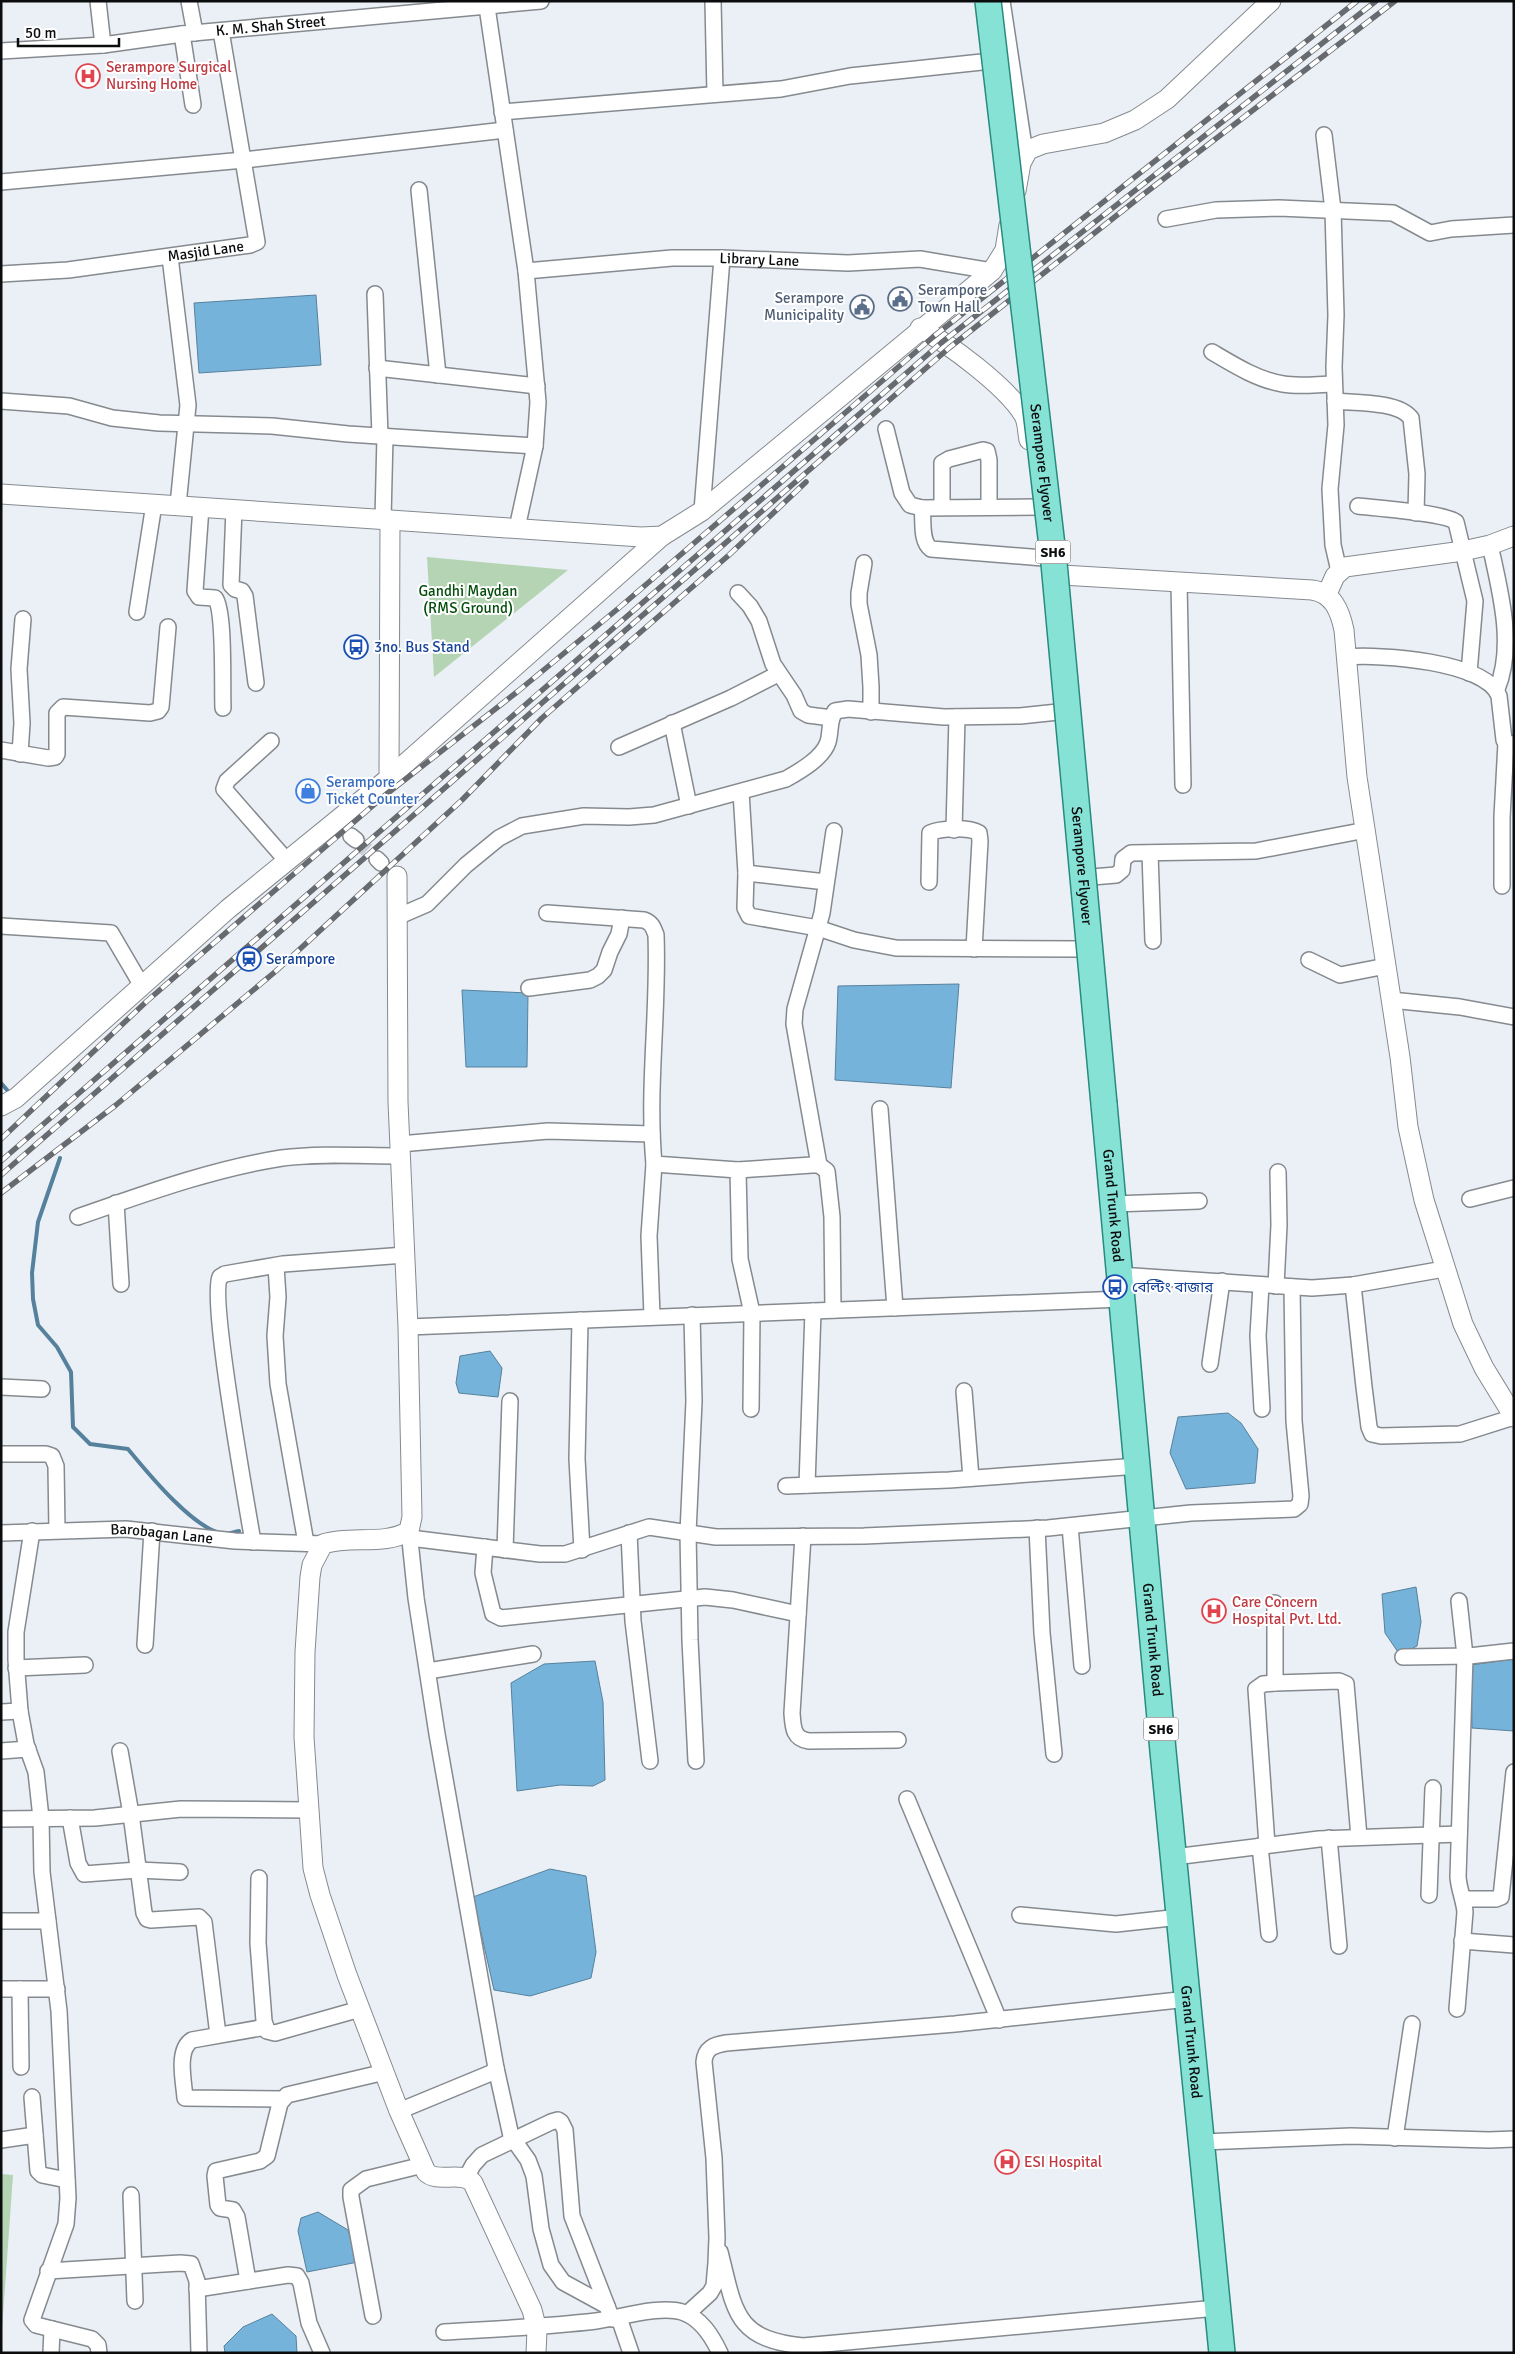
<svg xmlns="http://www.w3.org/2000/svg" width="1515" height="2354" font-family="Signika,'Noto Sans Bengali',sans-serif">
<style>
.green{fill:#b4d4b3}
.water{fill:#76b3da;stroke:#56819d}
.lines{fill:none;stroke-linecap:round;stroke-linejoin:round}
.stream{stroke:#56819d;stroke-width:4}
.minor-tunnel{stroke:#c8ced2;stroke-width:15;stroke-dasharray:15 8;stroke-linecap:butt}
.minor-casing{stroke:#858a8f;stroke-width:18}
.tertiary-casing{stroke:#858a8f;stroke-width:21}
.primary-casing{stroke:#278b7e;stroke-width:28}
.minor{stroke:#fff;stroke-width:15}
.tertiary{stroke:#fff;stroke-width:19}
.primary{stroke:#87e2d6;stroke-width:25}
.rail-casing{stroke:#676a6e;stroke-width:5.5}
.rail{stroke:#fff;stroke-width:4;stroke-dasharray:11;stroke-linecap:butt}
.primary-bridge-casing{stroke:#278b7e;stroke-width:28;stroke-linecap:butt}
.primary-bridge{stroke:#87e2d6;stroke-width:25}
.labels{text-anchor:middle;stroke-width:4;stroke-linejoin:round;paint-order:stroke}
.shield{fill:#fff;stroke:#545556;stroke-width:1}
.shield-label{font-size:14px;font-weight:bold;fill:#0a0c0e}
.street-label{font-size:15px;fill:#0a0c0e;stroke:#fff}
.health-label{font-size:15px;fill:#be3a42;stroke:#fff;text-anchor:start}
.service-label{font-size:15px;fill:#4e5e75;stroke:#fff;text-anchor:start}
.park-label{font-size:15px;fill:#054d0d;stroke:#fff}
.transit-label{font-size:15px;fill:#164399;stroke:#fff;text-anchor:start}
.shop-label{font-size:15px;fill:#366cbe;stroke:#fff;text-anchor:start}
</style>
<rect width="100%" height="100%" fill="#eaf0f5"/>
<g class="green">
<polygon points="427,557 568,570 434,677"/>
<polygon points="1,2174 13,2175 1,2343"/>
</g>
<g class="water">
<polygon points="316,295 321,365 199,373 194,303"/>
<polygon points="959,984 951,1088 835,1080 838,986"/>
<polygon points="462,990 528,993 527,1067 466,1067"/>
<polygon points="490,1351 502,1368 498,1397 459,1393 456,1383 460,1356"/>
<polygon points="1228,1413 1241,1423 1258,1449 1255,1483 1186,1489 1170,1453 1178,1417"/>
<polygon points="1416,1587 1421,1622 1417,1646 1400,1655 1385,1633 1382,1594"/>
<polygon points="1514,1659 1514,1731 1472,1728 1471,1665"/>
<polygon points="595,1661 603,1702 605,1780 593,1786 560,1785 517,1791 511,1683 544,1664"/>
<polygon points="550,1869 586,1876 596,1952 591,1978 530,1996 494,1990 473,1897"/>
<polygon points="318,2212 348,2230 358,2262 307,2272 298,2231 301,2218"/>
<polygon points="272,2314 296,2336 297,2353 225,2353 224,2346 243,2327"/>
</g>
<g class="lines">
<g class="stream">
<polyline points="1,1083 8,1091"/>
<path d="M60 1158 38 1222 32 1273 33 1299 38 1325 57 1347 71 1372 73 1427 90 1444 128 1449C147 1472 194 1530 224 1534 229 1534 234 1532 239 1531"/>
</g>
<polyline class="minor-tunnel" points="356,840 377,859"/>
<g class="minor-casing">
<g id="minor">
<polyline points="98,1 103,45"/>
<polyline points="189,1 195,33"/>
<polyline points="713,1 715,94"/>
<polyline points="1002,1 1025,153"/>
<polyline points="487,7 526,271 538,402 535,446 517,528"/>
<polyline points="182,34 193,105"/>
<path id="s1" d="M1 51 103 45 182 34 541 1"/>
<polyline points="502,112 781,89 850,76 1010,59"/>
<polyline points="1324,135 1333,210 1336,315 1334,367 1336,425 1330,489 1333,545 1339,571"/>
<polyline points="1,182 244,160 505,130"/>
<polyline points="419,190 438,375"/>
<polyline points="1166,219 1216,210 1279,208 1393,213 1430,233 1451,229 1514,225"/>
<polyline points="170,257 188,405 178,505"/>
<path id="s2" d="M526 271 672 258H722L848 263 920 259 992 271"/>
<path id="s3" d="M1 274 68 270 250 245 257 242 221 31"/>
<polyline points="375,294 380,436"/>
<path d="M1212 352C1234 365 1258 380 1283 384 1300 387 1318 384 1334 384"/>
<polyline points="377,368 537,386"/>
<polyline points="1,401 69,406 112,418 159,423 272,426 348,434 535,446"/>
<path d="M1335 401C1355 403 1398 401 1411 418L1417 474 1416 513"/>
<polyline points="886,429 902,493 910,505 922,508 1037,507"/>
<path d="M1358 506C1376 508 1445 513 1456 522L1475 601 1469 673"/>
<path d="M201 507 195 591 199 597 215 598C225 610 222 688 223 708"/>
<polyline points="942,507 942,463 949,459 983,450 987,451 989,460 989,506"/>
<path d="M922 508C924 520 920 541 931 549L1043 558"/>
<polyline points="234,509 231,585 235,589 242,591 245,596 256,683"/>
<polyline points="702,511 722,258"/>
<polyline points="383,519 385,436"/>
<path d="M1490 545C1500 591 1515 645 1497 689"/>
<polyline points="864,563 859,593 859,604 869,655 871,687 871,712"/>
<polyline points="1179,583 1183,785"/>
<polyline points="738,593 750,606 759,621 773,664 794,695 801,711 808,715 832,718"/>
<polyline points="137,612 154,504"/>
<path d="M1347 657C1379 654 1486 661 1499 696L1504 740 1506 743 1514 744"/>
<polyline points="672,723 689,806"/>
<polyline points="271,741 227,781 224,789 287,861"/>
<polyline points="619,747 731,698 778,674"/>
<polyline points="1,750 48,758 55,757 57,754 57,713 63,707 150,713 158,711 161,707 168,627"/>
<polyline points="20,754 22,723 19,669 23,619"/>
<polyline points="741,792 746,873 745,908 749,916 818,928 854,940 896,948 1079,949"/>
<polyline points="954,830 957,717"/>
<polyline points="351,836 356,840"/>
<polyline points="1150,853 1153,941"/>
<polyline points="377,859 381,863"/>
<polyline points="746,873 826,882"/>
<polyline points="1092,877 1116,875 1122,870 1123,859 1131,853 1256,851 1366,830"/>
<path d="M929 882 930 833C940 828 969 827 979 833L980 841 974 949"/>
<polyline points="1502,886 1502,817 1506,743"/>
<path d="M547 913 644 920C652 923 653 927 656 935 659 1011 647 1087 654 1164L738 1170 740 1259 752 1313 751 1409"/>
<path d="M397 917 427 904 466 865 499 838 522 826 584 816 629 817 654 815 786 779C800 771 823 758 828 742 831 732 829 719 835 711L848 709 944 717 1020 716 1058 712"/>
<polyline points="1,926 111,933 142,986"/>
<polyline points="1309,960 1340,975 1386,966"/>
<polyline points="529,988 590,980 598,976 604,970 610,952 619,934 622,918"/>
<polyline points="1391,1000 1460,1007 1514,1017"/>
<polyline points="880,1109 895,1308"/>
<polyline points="400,1144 548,1131 652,1134"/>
<polyline points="819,1165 794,1024 795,1009 822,913 834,831"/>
<polyline points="738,1170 812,1165 819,1165 827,1171 832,1217 833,1310"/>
<polyline points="1470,1199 1514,1188"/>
<polyline points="116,1203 121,1284"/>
<polyline points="1113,1204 1199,1201"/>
<path d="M78 1217C144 1194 212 1169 282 1158 321 1153 361 1156 400 1156"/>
<polyline points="276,1266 278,1297 275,1336 278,1384 306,1543"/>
<polyline points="1119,1275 1312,1288 1353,1285 1444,1269"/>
<polyline points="1261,1285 1258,1336 1262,1409"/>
<polyline points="1353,1285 1364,1387 1369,1427 1372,1434 1381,1436 1460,1434 1514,1417"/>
<polyline points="1276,1286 1279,1225 1278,1172"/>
<polyline points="692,1315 694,1401 688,1533 690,1640 696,1761"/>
<polyline points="652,1316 649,1236 654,1164"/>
<polyline points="580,1320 577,1459 582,1550"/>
<polyline points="408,1327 1122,1299"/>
<polyline points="1210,1364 1222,1281"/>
<polyline points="1,1387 42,1389"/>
<polyline points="964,1391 971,1478"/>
<polyline points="1,1454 46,1454 52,1456 56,1466 57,1530"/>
<polyline points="807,1485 813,1311"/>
<polyline points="786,1486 949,1480 1138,1466"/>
<polyline points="1070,1526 1082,1666"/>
<polyline points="1037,1528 1042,1633 1054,1754"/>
<polyline points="32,1531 16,1632 16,1660 20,1711 26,1744 36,1772 41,1818 42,1872 59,2011 68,2198 66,2224 32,2320 36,2325 92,2339 98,2345 99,2353"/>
<path id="s4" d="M1 1533 126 1529 235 1541 323 1544"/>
<polyline points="629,1533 633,1621 650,1761"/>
<path d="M803 1536 792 1713C793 1727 793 1739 809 1741L898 1740"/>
<polyline points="410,1538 540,1554 565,1554 649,1527 716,1537 864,1536 1048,1528 1191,1513 1294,1509 1300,1504 1301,1496 1294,1421 1292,1287"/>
<path d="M253 1542C247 1505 209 1297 220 1277L225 1274 283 1264 405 1255"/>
<polyline points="485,1547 483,1573 493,1614 501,1618 705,1597 733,1600 798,1614"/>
<polyline points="505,1550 510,1401"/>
<polyline points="1275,1603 1275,1683 1339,1681 1346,1684 1359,1837"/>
<polyline points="145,1645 152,1531"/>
<polyline points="1403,1657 1469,1656 1514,1651"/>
<polyline points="16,1668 85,1665"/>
<polyline points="428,1671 533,1654"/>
<polyline points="1,1712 20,1711"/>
<polyline points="1,1751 28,1749"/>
<polyline points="120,1751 131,1814 144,1913 147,1919 151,1920 199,1917 204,1922 218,2035"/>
<polyline points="907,1799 999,2020"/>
<polyline points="70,1818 78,1863 84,1874 138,1870 180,1872"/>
<polyline points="1,1819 95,1818 181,1809 308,1810"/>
<polyline points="1329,1838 1339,1946"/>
<polyline points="1267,1845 1256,1689 1263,1684 1275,1683"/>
<polyline points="1260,1846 1269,1934"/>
<polyline points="1174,1857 1319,1839 1459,1834"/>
<polyline points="259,1878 258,1943 264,2021 267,2031 275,2033 360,2009"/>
<polyline points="1429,1895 1433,1788"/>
<polyline points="1463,1899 1496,1899 1501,1897 1514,1772"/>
<polyline points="1020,1915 1116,1924 1180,1917"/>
<polyline points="1,1921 48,1921"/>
<polyline points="1462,1941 1514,1945"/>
<polyline points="1,1989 57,1989"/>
<polyline points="20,1989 21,2067"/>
<path d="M1457 2009 1465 1912C1464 1900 1459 1890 1458 1877L1465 1656 1459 1601"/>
<path d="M266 2027 192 2040C176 2050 184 2082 185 2098L283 2099"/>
<polyline points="496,2068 511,2136 528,2160 534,2176 541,2229 551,2265 563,2282 607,2306"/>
<polyline points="32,2097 38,2171 42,2175 67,2180"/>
<polyline points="399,2111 491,2073 496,2068 437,1734 416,1598 409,1531"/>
<polyline points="1395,2138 1412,2024"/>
<polyline points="1,2140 35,2135"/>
<polyline points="1202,2142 1351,2136 1489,2140 1514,2139"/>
<polyline points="466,2178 473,2165 482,2155 551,2122 558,2120 561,2122 565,2130 572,2216 612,2319"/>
<polyline points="131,2195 135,2301"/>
<path d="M720 2252C735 2311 734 2339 803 2346L1217 2308"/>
<polyline points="48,2271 180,2263 191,2264 197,2281 199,2353"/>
<polyline points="248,2281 237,2217 233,2210 220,2208 218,2205 215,2176 216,2171 260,2161 267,2156 280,2103 287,2095 385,2072"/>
<polyline points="197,2289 288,2275 297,2276 301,2283 309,2323 322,2353"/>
<path d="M687 2314 710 2293 714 2286 716 2263 717 2238 714 2158 704 2062C705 2048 714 2045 726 2043L955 2024 1188 1999"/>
<polyline points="373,2316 351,2197 351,2190 366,2179 423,2165"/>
<polyline points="619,2318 631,2353"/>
<path d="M444 2332C494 2329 545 2327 596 2321 619 2318 660 2305 682 2312 701 2318 712 2336 720 2353"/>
<polyline points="51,2353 52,2329"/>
</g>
</g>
<g class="tertiary-casing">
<g id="tertiary">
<polyline points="1016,191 1021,163 1028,150 1043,144 1104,133 1135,120 1167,99 1271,1"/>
<path d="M920 328C949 344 1006 386 1023 414 1028 421 1027 431 1029 440"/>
<polyline points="1,494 390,520 389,778 228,909 16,1098 1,1106"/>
<polyline points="390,520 641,537 662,536 702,511 992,271 1005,250 1009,225"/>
<path d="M1062 575 1312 590C1333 593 1340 611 1344 630L1357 777 1400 1057 1408 1127 1424 1200 1463 1324 1484 1368 1514 1417"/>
<polyline points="1327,594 1335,576 1345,567 1463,551 1490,545 1514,536"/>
<polyline points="389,778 662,536"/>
<path d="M397 876 398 1102 408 1327 412 1517 409 1531C384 1546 351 1535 323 1544L312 1565 310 1577 305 1652 304 1737 313 1868 320 1895 347 1975 399 2111 426 2172C437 2184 462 2170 473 2183L532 2310 537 2330 536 2353"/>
</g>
</g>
<g class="primary-casing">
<g id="primary">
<path id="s5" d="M1104 1104 1163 1751 1222 2353"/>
</g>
</g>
<use href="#minor" class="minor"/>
<use href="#tertiary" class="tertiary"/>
<use href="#primary" class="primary"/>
<g class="rail-casing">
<g id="rail">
<polyline points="1,1139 147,1001 384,796 517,692 620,607 933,337 1357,1"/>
<polyline points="1,1161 941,343 1376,1"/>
<polyline points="1,1175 949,348 1140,197 1395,1"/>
<polyline points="1,1193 116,1105 276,971 462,800 542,718 729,555 806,482"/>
</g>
</g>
<use href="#rail" class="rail"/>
<g class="primary-bridge-casing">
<g id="primary-bridge">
<path id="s6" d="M988 1 1054 563 1104 1104"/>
</g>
</g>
<use href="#primary-bridge" class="primary-bridge"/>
</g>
<defs>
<g id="hospital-ring" transform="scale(1.25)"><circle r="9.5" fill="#fff" stroke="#e0444e" stroke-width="1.5"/><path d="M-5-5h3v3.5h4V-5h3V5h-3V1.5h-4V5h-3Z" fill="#e0444e"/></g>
<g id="civic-ring" transform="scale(1.25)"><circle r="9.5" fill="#fff" stroke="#5c6f8a" stroke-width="1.5"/><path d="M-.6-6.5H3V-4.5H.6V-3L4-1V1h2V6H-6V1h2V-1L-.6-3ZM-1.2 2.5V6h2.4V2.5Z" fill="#5c6f8a"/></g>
<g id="bus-ring" transform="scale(1.25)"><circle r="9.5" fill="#fff" stroke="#1a4fb4" stroke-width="1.5"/><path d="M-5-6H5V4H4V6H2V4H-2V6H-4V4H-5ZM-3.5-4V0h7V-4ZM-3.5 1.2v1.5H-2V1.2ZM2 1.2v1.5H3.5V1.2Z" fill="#1a4fb4"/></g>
<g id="shop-ring" transform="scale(1.25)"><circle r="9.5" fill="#fff" stroke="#3f7fe0" stroke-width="1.5"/><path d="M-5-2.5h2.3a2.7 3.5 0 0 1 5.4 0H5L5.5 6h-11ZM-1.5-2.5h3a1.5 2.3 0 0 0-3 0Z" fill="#3f7fe0"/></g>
<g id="station-ring" transform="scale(1.25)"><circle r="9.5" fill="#fff" stroke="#1a4fb4" stroke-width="1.5"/><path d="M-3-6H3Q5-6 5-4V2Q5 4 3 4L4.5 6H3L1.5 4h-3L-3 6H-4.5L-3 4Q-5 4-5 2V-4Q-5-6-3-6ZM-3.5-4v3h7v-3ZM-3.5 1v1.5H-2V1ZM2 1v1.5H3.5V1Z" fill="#1a4fb4"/></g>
</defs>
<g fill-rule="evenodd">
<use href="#hospital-ring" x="88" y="76"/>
<use href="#civic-ring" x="900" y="299"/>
<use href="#civic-ring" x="862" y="307"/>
<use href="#bus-ring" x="356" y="647"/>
<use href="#shop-ring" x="308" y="791"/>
<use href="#station-ring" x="249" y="959"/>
<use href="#bus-ring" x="1115" y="1287"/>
<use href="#hospital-ring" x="1214" y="1611"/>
<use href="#hospital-ring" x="1007" y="2162"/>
</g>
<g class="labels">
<g class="shield">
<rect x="1035.5" y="540.5" width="35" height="23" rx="4"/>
<rect x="1143.5" y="1717.5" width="35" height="23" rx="4"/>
</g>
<g class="shield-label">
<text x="1053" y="557">SH6</text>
<text x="1161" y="1734">SH6</text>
</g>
<g class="street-label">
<text dy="5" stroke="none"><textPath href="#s1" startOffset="271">K. M. Shah Street</textPath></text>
<text dy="5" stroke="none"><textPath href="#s3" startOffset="206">Masjid Lane</textPath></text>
<text dy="5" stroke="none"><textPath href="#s2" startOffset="234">Library Lane</textPath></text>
<text dy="5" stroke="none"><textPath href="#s6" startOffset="465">Serampore Flyover</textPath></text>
<text dy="5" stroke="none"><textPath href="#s6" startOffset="870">Serampore Flyover</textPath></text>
<text dy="5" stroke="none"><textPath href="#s5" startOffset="102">Grand Trunk Road</textPath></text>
<text dy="5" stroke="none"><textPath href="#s4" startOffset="161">Barobagan Lane</textPath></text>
<text dy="5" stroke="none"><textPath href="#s5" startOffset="538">Grand Trunk Road</textPath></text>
<text dy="5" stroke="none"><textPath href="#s5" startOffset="942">Grand Trunk Road</textPath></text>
</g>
<g class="health-label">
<text x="106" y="72">Serampore Surgical<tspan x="106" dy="17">Nursing Home</tspan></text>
<text x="1232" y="1607">Care Concern<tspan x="1232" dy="17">Hospital Pvt. Ltd.</tspan></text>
<text x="1024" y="2167">ESI Hospital</text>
</g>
<g class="service-label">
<text x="918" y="295">Serampore<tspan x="918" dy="17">Town Hall</tspan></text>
<text x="844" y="303" text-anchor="end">Serampore<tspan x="844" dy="17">Municipality</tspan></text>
</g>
<g class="park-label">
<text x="468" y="596">Gandhi Maydan<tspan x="468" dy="17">(RMS Ground)</tspan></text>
</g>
<g class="transit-label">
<text x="374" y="652">3no. Bus Stand</text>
<text x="266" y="964">Serampore</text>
<text x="1132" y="1292">বেল্টিং বাজার</text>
</g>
<g class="shop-label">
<text x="326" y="787">Serampore<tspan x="326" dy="17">Ticket Counter</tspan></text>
</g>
</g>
<rect width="1515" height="2354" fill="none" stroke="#0a0c0e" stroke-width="5"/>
<path d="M18 38v8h101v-8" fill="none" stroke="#0a0c0e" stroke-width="2.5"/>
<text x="25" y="38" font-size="15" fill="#0a0c0e" stroke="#ffffff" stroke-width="4" paint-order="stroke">50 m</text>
</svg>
